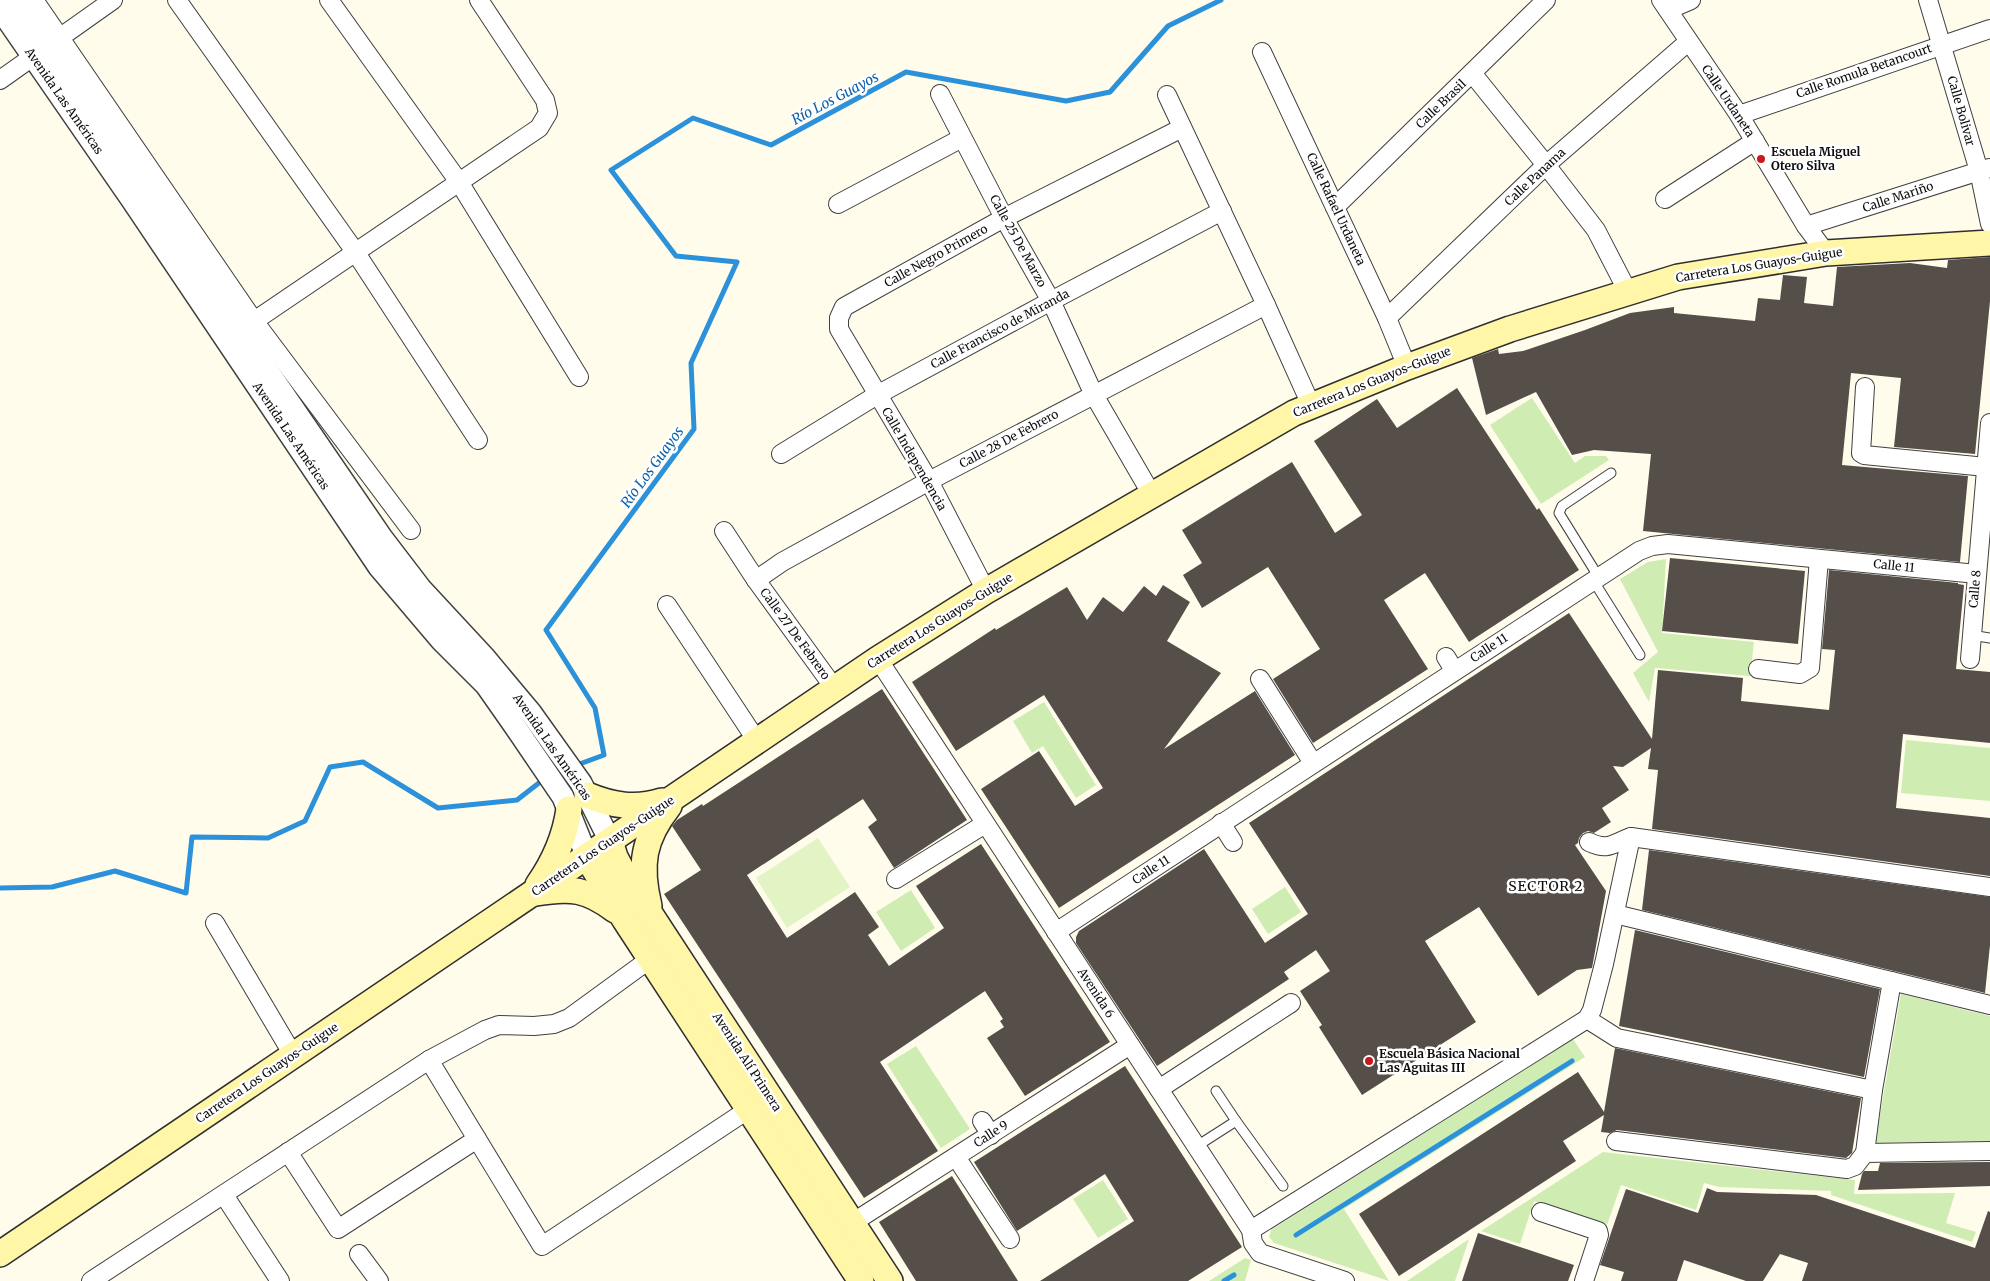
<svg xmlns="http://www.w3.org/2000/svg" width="1990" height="1281" font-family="Merriweather,serif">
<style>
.green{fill:#cfedb2}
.pitch{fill:#e2f4c4}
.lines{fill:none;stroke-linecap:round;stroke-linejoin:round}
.stream{stroke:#2b91da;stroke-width:5}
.building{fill:#564e48}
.service-casing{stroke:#404040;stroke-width:11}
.minor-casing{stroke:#404040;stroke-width:20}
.tertiary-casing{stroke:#404040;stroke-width:24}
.secondary-casing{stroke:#2f2f2f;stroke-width:28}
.service{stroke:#fff;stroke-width:9}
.minor{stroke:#fff;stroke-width:18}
.tertiary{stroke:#fff;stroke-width:21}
.secondary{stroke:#fff7a7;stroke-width:25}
.poi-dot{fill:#ca171c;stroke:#fff;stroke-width:2}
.labels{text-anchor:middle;stroke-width:5;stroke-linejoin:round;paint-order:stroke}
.street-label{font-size:12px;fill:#0d0d0d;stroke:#fff}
.poi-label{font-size:12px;font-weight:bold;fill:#0d0d0d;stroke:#fff;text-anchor:start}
.water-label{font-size:14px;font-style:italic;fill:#0a61aa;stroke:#fff}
.neighbourhood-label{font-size:14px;letter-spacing:1px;fill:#0d0d0d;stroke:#fff}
</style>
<rect width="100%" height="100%" fill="#fffcec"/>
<g class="green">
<polygon points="1532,398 1575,463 1585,456 1606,456 1609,460 1541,504 1490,425"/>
<polygon points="1666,559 1662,633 1754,642 1750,676 1655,668 1649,702 1633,673 1658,652 1620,579 1648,562"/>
<polygon points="1044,702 1096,785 1076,798 1043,746 1032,753 1013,721"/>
<polygon points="1906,740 1990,748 1990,801 1901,793"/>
<polygon points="1285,887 1301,912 1268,934 1252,909"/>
<polygon points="911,890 935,928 901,951 876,912"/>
<polygon points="1901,994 1990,1016 1990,1141 1875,1143"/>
<polygon points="1573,1039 1585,1057 1344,1209 1389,1281 1274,1243 1269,1237 1271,1230"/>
<polygon points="916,1046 970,1129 941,1148 887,1064"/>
<polygon points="1603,1152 1855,1180 1854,1194 1955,1193 1946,1223 1976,1232 1972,1242 1831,1195 1831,1191 1719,1187 1704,1183 1696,1210 1621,1185 1607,1225 1534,1201 1520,1244 1481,1231"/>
<polygon points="1103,1180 1128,1219 1098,1238 1073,1199"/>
<polygon points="1469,1239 1455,1281 1407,1281"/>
<polygon points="1245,1258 1251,1260 1245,1281 1209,1281"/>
</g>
<polygon class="pitch" points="818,838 850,887 787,928 756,878"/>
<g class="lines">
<g class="stream">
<polyline points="574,766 604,755 595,708 546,630 694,429 691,363 737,262 676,256 611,170 693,118 771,145 906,72 1066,101 1110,92 1168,26 1221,0"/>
<polyline points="0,888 52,887 115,871 186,893 192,837 268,838 305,821 330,767 363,762 438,808 517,800 544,779"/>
<polyline points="1296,1235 1572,1061"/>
<polyline points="1224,1281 1234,1275"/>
</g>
</g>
<g class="building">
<polygon points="1990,257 1990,301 1975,454 1894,447 1901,378 1851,373 1842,465 1968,476 1960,562 1643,531 1651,454 1594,450 1572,455 1536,392 1486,415 1472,358 1498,349 1499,354 1523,351 1585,330 1630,313 1674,307 1674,313 1755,321 1758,298 1780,300 1783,275 1807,277 1804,303 1833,306 1837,267 1910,263 1947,268 1948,260"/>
<polygon points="1457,388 1537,510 1539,508 1579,570 1469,642 1425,573 1384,600 1428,669 1313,743 1273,679 1320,649 1268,567 1202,608 1183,575 1202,563 1182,530 1292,462 1335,533 1362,515 1314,441 1377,399 1397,428"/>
<polygon points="1670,558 1805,571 1798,644 1662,631"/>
<polygon points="1829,570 1958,583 1958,584 1964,585 1956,669 1990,672 1990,743 1903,734 1896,808 1990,818 1990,876 1652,829 1658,770 1648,769 1651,748 1623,767 1613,766 1629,790 1602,808 1611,822 1594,833 1588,831 1583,833 1579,838 1578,843 1575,845 1606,891 1592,968 1577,970 1538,996 1479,907 1425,941 1476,1022 1362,1095 1319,1027 1322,1025 1300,991 1330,971 1316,950 1284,972 1289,979 1157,1066 1076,943 1076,937 1079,931 1204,849 1265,943 1308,914 1249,823 1569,613 1652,739 1658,670 1743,678 1741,701 1829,710 1835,650 1822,649"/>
<polygon points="1163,585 1190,602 1167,641 1221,673 1164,749 1255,691 1295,755 1059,908 981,789 1039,751 1075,806 1103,788 1044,695 956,751 912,682 995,628 996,630 1067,587 1087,620 1103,597 1123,612 1144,586 1156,596"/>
<polygon points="882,689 967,820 894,868 868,827 877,820 863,799 747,875 787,938 855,892 879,927 868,935 889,966 944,928 916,886 981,844 1110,1042 1025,1096 987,1038 1004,1027 1000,1021 1003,1019 985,991 880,1062 938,1151 864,1198 664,894 701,870 672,826 677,820 702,804 703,806"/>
<polygon points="1649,850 1990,897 1990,945 1985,993 1642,910"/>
<polygon points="1635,930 1880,989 1864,1077 1619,1026"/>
<polygon points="1615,1048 1861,1098 1852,1153 1846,1158 1617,1130 1610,1133 1601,1132 1604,1115 1563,1141 1576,1161 1399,1276 1359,1214 1578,1072 1604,1112"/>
<polygon points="1125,1066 1242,1247 1188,1281 1040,1281 1134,1221 1105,1174 1017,1231 974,1162"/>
<polygon points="1990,1162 1990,1186 1858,1190 1862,1174 1864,1171 1878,1171 1880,1163"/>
<polygon points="952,1176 1018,1281 916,1281 879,1222"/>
<polygon points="1707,1188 1717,1192 1816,1195 1975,1248 1988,1211 1990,1212 1990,1281 1802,1281 1808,1263 1780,1254 1763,1281 1746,1281 1684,1260 1677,1281 1621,1281 1624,1272 1600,1265 1626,1189 1698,1213"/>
<polygon points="1478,1233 1574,1265 1568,1281 1462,1281"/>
</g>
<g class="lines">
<g class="service-casing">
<g id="service">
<polyline points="1598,576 1559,513 1562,506 1611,473"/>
<polyline points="1593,580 1640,655"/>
<polyline points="1971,635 1990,638"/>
<polyline points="1216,1091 1236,1121"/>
<polyline points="1197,1146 1236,1121 1283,1186"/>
</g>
</g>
<g class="minor-casing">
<g id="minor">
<polyline points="34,0 254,321 411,530"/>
<polyline points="177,0 356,253 478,440"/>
<polyline points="329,0 459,182 579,377"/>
<polyline points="1661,0 1739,115 1806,226 1826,253"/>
<polyline points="1928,0 1979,171 1990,224"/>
<polyline points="1668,10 1691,0"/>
<polyline points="1262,52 1387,318 1407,367"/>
<polyline points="1472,73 1546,165 1596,230 1628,292"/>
<polyline points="0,80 113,0"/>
<polyline points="940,94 1004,218 1051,301 1094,395 1152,495"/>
<polyline points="1167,95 1266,305 1311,405"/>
<polyline points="1739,115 1990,29"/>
<polyline points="1665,199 1755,141"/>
<polyline points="838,204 962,138"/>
<polyline points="1335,207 1546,0"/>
<polyline points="1806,226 1989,168"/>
<polyline points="1387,318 1546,165 1688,42"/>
<polyline points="254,321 539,128 548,113 545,100 479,0"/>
<polyline points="1865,387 1861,453 1864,455 1986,467"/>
<polyline points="781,454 877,395 1051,301 1222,211"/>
<polyline points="724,531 756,580 835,689"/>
<polyline points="756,580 782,562 929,481 1266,305"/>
<polyline points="986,591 929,481 839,329 839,318 844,307 1004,218 1182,128"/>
<polyline points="667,605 757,741"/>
<polyline points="1446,657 1454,670"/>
<polyline points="878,659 1251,1230 1253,1243 1260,1253 1345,1281"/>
<polyline points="1970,659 1990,423"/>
<polyline points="1758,669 1800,674 1810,668 1819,559"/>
<polyline points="1260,679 1313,763"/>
<polyline points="1221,823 1233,842"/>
<path d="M1589 842C1608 851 1612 844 1631 837L1990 887"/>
<polyline points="896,879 985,824"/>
<polyline points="1615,914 1990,1005"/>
<polyline points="215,923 293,1055"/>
<polyline points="1056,932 1639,551 1652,546 1668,544 1977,574"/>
<polyline points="1587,1019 1617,1038 1873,1090"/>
<polyline points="429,1060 542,1246 749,1109"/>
<polyline points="1159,1089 1291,1003"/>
<polyline points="982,1121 991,1135"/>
<polyline points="1616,1141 1847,1169 1855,1166 1865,1153 1990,1151"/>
<polyline points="288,1152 338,1229 477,1139"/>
<polyline points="1865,1153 1873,1090 1892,981"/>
<polyline points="956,1157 1010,1239"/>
<polyline points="224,1195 280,1281"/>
<polyline points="1541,1212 1598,1231 1599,1235 1584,1281"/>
<polyline points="852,1223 1130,1045"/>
<polyline points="1251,1230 1587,1019 1592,1010 1604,964 1631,837"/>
<polyline points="359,1254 379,1281"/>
<polyline points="91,1281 429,1060 485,1030 499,1025 534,1026 554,1024 569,1018 650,959"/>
</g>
</g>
<g class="tertiary-casing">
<g id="tertiary">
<polyline points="14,0 382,538 421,589 485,658 531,713 581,783 610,841"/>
<polyline points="0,9 132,200 379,567 441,640 486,685 514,725 563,797 587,857"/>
</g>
</g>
<g class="secondary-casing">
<g id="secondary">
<path d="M587 795C613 806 636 809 662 801"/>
<polyline points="610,841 615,857 624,874 890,1281"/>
<polyline points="587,857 625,920 861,1281"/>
<path d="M538 885C554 862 565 838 569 809"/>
<path d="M536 893C571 887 587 889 615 910"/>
<path d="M649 906C639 865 643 839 669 806"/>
<polyline points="0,1254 878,659 986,591 1294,413 1407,367 1510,329 1678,277 1826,253 1990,243"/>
</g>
</g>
<use href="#service" class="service"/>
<use href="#minor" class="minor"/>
<use href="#tertiary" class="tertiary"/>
<use href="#secondary" class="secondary"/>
</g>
<g class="poi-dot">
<circle cx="1761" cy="159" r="5"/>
<circle cx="1369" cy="1061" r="5"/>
</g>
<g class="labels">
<g class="street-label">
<text transform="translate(1864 71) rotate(-19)" y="4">Calle Romula Betancourt</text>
<text transform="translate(64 101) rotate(55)" y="4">Avenida Las Américas</text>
<text transform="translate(1728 101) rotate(56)" y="4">Calle Urdaneta</text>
<text transform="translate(1441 104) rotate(-44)" y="4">Calle Brasil</text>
<text transform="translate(1961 111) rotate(74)" y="4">Calle Bolivar</text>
<text transform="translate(1535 177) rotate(-43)" y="4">Calle Panama</text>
<text transform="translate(1898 197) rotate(-18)" y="4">Calle Mariño</text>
<text transform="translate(1336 209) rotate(65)" y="4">Calle Rafael Urdaneta</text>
<text transform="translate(1018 241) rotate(61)" y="4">Calle 25 De Marzo</text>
<text transform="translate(936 256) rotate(-29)" y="4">Calle Negro Primero</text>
<text transform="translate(1759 265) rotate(-9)" y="4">Carretera Los Guayos-Guigue</text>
<text transform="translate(1000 329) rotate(-28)" y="4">Calle Francisco de Miranda</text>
<text transform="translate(1372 382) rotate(-22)" y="4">Carretera Los Guayos-Guigue</text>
<text transform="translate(291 436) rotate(56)" y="4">Avenida Las Américas</text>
<text transform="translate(1009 439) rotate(-28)" y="4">Calle 28 De Febrero</text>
<text transform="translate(914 459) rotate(60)" y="4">Calle Independencia</text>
<text transform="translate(1894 566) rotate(6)" y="4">Calle 11</text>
<text transform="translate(1975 589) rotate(-85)" y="4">Calle 8</text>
<text transform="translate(940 621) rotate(-32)" y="4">Carretera Los Guayos-Guigue</text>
<text transform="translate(795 634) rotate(54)" y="4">Calle 27 De Febrero</text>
<text transform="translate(1489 648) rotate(-33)" y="4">Calle 11</text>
<text transform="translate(552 747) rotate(55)" y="4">Avenida Las Américas</text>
<text transform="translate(603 846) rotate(-34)" y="4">Carretera Los Guayos-Guigue</text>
<text transform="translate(1151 870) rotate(-33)" y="4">Calle 11</text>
<text transform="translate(1096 993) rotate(57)" y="4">Avenida 6</text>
<text transform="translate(747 1062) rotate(57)" y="4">Avenida Alí Primera</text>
<text transform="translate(267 1073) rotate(-34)" y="4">Carretera Los Guayos-Guigue</text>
<text transform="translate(991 1134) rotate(-33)" y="4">Calle 9</text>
</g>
<g class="poi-label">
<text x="1771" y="156">Escuela Miguel<tspan x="1771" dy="14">Otero Silva</tspan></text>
<text x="1379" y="1058">Escuela Básica Nacional<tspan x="1379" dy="14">Las Aguitas III</tspan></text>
</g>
<g class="water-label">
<text transform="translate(835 98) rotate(-28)" y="5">Río Los Guayos</text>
<text transform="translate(652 467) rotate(-54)" y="5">Río Los Guayos</text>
</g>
<g class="neighbourhood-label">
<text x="1546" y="891">SECTOR 2</text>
</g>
</g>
</svg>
